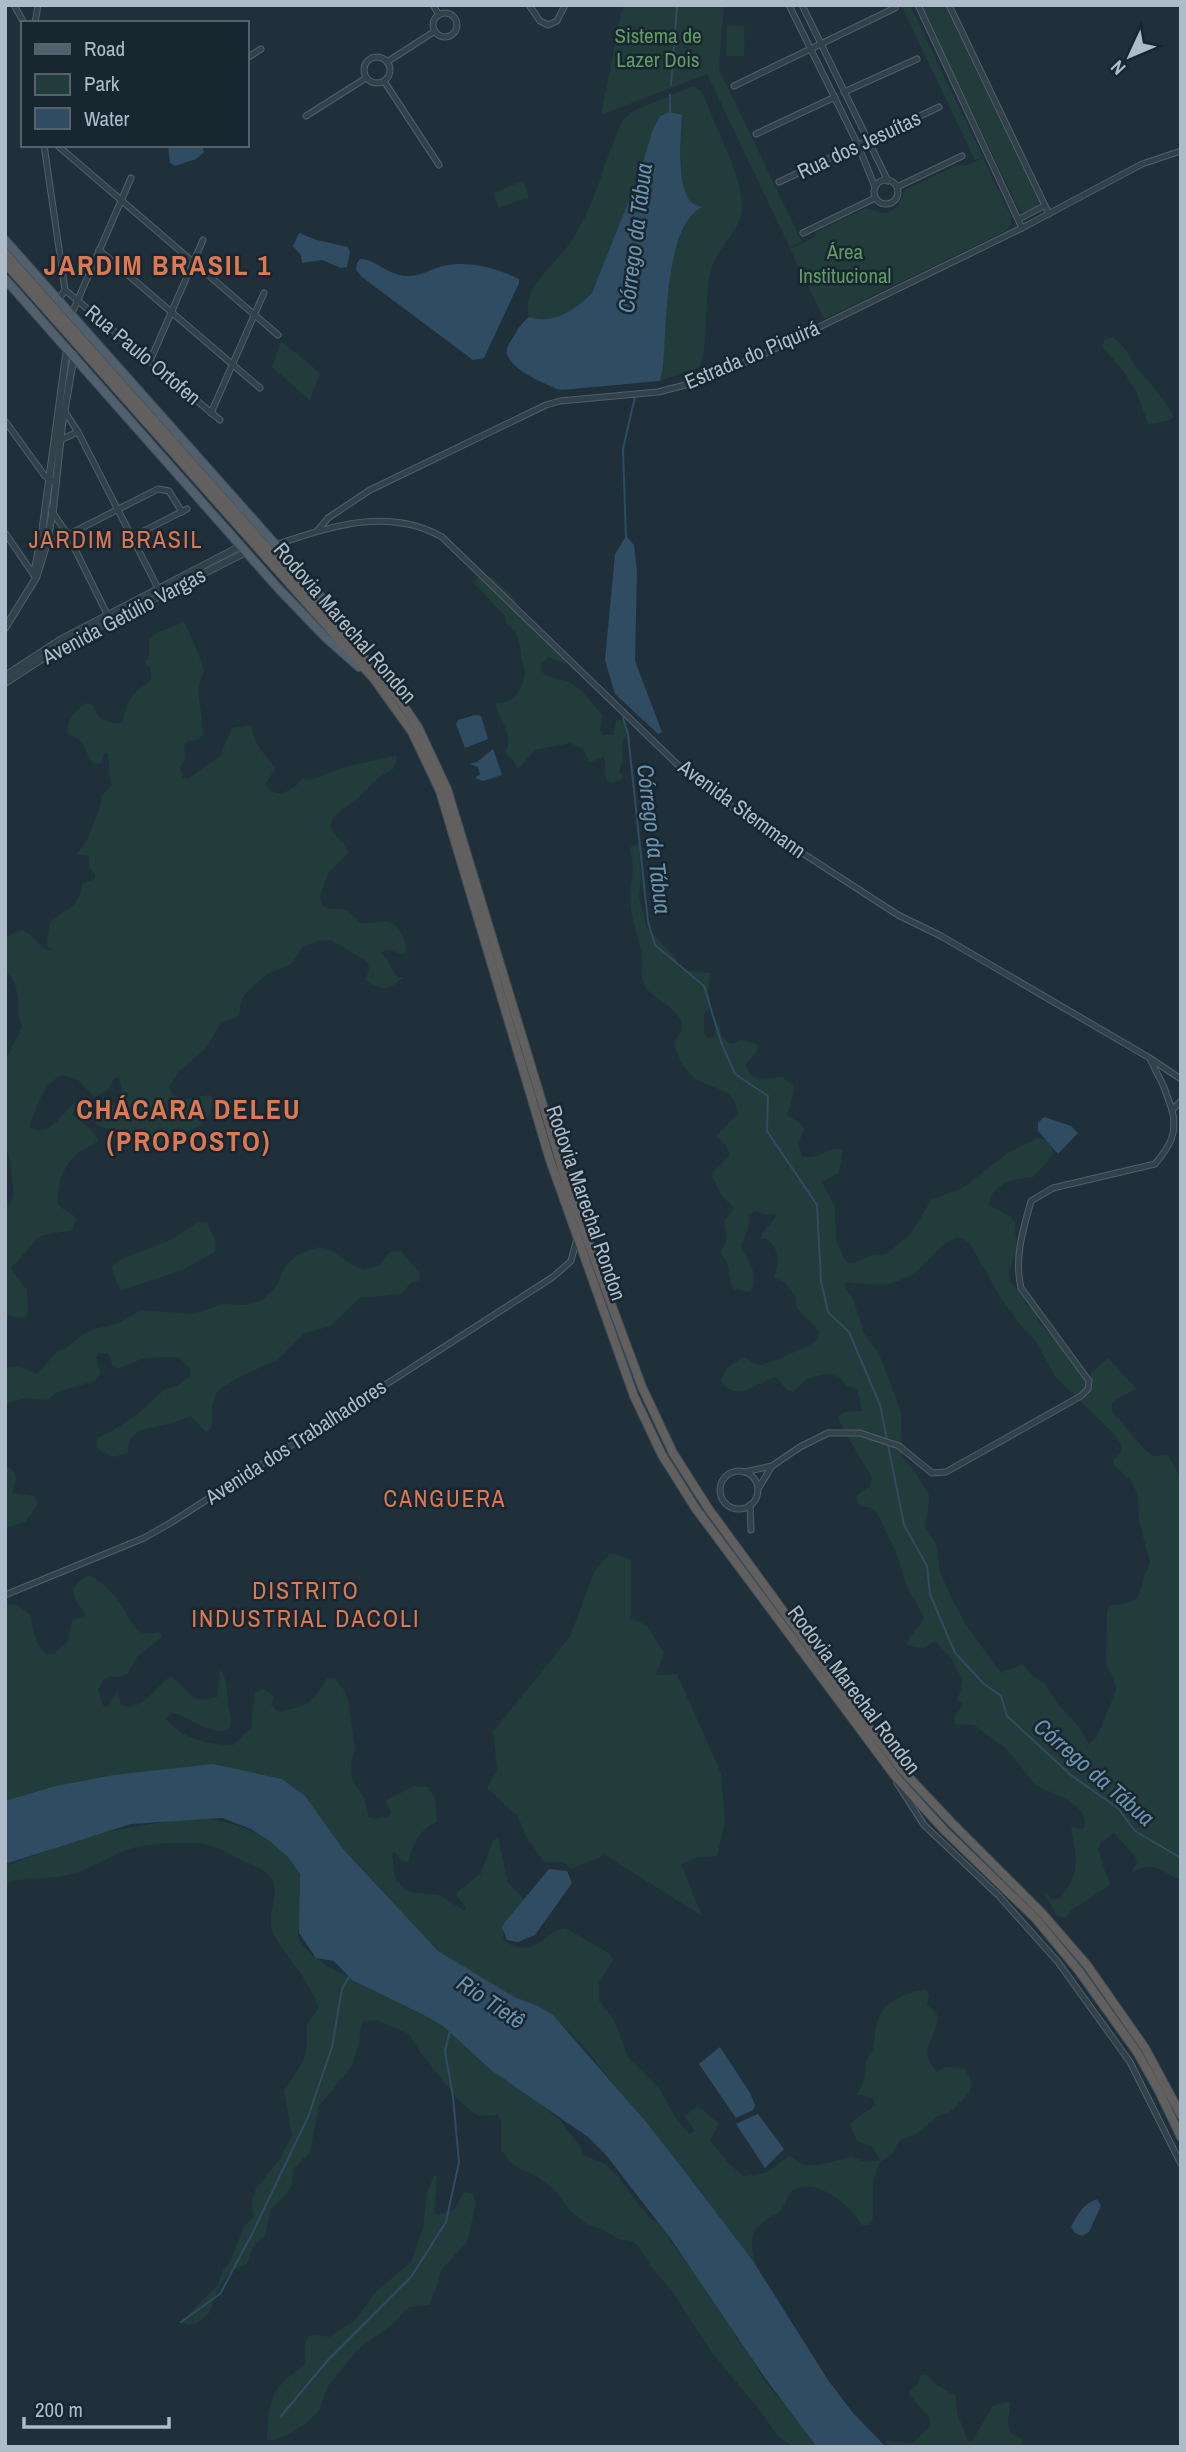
<svg xmlns="http://www.w3.org/2000/svg" width="1186" height="2452" font-family="'Archivo Narrow',sans-serif">
<style>
.green{fill:#213c3b;fill-rule:evenodd}
.water{fill:#2f4c62}
.lines{fill:none;stroke-linecap:round;stroke-linejoin:round}
.stream{stroke:#2f4c62;stroke-width:2}
.minor-casing{stroke:#505f69;stroke-width:7}
.tertiary-casing{stroke:#505f69;stroke-width:8}
.primary-casing{stroke:#3f4d58;stroke-width:10}
.trunk-casing{stroke:#3d4c56;stroke-width:10}
.minor{stroke:#33414b;stroke-width:5}
.tertiary{stroke:#33414b;stroke-width:6}
.primary{stroke:#51606c;stroke-width:8}
.trunk{stroke:#62605e;stroke-width:8}
.labels{text-anchor:middle;stroke-width:5;stroke-linejoin:round;paint-order:stroke}
.park-label{font-size:21px;fill:#629b66;stroke:#182630}
.street-label{font-size:21px;fill:#adbcc8;stroke:#182630}
.water-label{font-size:23px;font-style:italic;fill:#6b93af;stroke:#182630}
.neighbourhood-label{font-size:23px;letter-spacing:2px;fill:#de7852;stroke:#182630}
.quarter-label{font-size:24px;letter-spacing:2px;fill:#de7852;stroke:#182630}
.district-label{font-size:28px;font-weight:bold;letter-spacing:2px;fill:#de7852;stroke:#182630}
</style>
<rect width="100%" height="100%" fill="#1f303b"/>
<g class="green">
<polygon points="623,5 724,5 719,69 802,242 790,248 707,74 601,115"/>
<polygon points="901,5 910,5 983,157 975,160"/>
<polygon points="921,5 945,5 1039,202 1036,209 1025,213 1019,210"/>
<polygon points="727,25 745,26 744,56 726,56"/>
<path d="M693 86 700 90 706 101C716 130 751 192 740 219 733 237 716 251 711 270 703 302 710 336 700 367L660 381 663 367C666 327 665 229 700 206 697 205 693 205 690 202 678 192 681 131 682 115L670 112 660 116 653 129 639 175 592 293C575 310 553 325 529 317 519 290 558 262 572 240 596 204 604 159 623 120L633 111Z"/>
<polygon points="983,158 1012,219 1008,230 824,319 790,249 810,240 817,232 866,208 885,213 892,211 898,206 906,189 958,165 968,165"/>
<polygon points="523,181 529,197 499,208 493,193"/>
<path d="M1113 337C1124 345 1127 353 1134 363 1145 380 1167 399 1174 417L1168 421 1148 424 1136 391 1123 371 1102 346 1105 339Z"/>
<polygon points="281,341 320,373 310,400 272,367"/>
<path d="M479 577H492L513 597 521 611 558 649 565 650 568 654 566 664 548 657 541 664 542 672C550 679 560 678 569 682 583 690 592 702 602 715L600 730 603 735H614L616 721 619 719 624 722 629 730 622 743 623 758 619 772 624 777C618 782 613 784 606 780L604 756C588 763 591 766 583 749L571 743 535 750 518 769 514 761 505 753C515 735 499 720 495 703 499 702 502 703 506 702 519 698 525 681 525 669 524 666 522 662 522 659 520 647 520 631 507 625L505 616 474 583Z"/>
<path d="M183 621C187 626 201 659 203 667 205 675 201 677 199 683 197 690 203 724 203 734L198 740 188 741 184 746 185 760 180 768 183 779 189 778 220 756 232 728 250 725 252 726C253 744 264 754 276 768L265 784C275 801 293 791 302 779L311 780 344 767 395 756 397 758 393 769C376 777 368 790 354 801 343 810 329 815 331 830L346 846 348 853 329 872 320 896 322 905 327 908 347 910 360 923C379 925 392 914 402 935 405 941 407 944 406 952L402 954 389 950 381 952C388 960 391 970 398 977H404C388 991 381 992 365 979L369 970 368 962 331 940 318 941 303 947 291 964 267 974 245 994 241 1001 239 1016 234 1019 222 1021 206 1048 179 1072 169 1087 173 1095 185 1099 209 1095 213 1098C211 1127 196 1128 173 1137 164 1140 156 1146 146 1146 136 1146 123 1141 113 1139L110 1130 96 1124 90 1112 93 1108 102 1109 120 1102 122 1090 119 1077 114 1079 107 1091 94 1097 78 1080 63 1075C42 1083 37 1108 29 1127 47 1140 62 1114 74 1103H82L72 1114 93 1131 98 1140C93 1147 86 1147 79 1152 63 1164 57 1186 58 1204 63 1211 73 1212 76 1219L72 1230 40 1236 12 1267V1270L27 1290 28 1314C21 1321 13 1317 5 1314V1206L11 1203 14 1196 10 1160 5 1143V1061L22 1027 18 1014V997L15 984 5 967V937L21 930 28 933 46 950H52L47 945 49 925 51 921 73 906 81 892 82 884 95 879V874L89 867V856L76 855 86 842 99 810 102 795 112 785C108 774 110 764 107 753L104 754 101 763 94 764C84 754 86 738 68 735 65 719 75 712 85 703L93 705C95 717 110 725 121 723 125 714 127 702 133 695 142 683 155 688 150 667L144 662 149 658V640C158 628 172 630 183 621Z"/>
<path d="M639 845 641 879 639 898 647 928 676 958 680 970 711 973 708 990 711 1006 704 1014V1033L709 1038 714 1037 718 1022 722 1035 727 1042 733 1044 741 1040 757 1044 758 1049 746 1065C751 1085 767 1077 782 1077L793 1085 794 1091 787 1115 800 1123 804 1128 798 1146 802 1156C817 1162 829 1145 843 1150L839 1173 822 1182 835 1206 836 1240 846 1262 854 1263 873 1255 886 1254 910 1235 931 1200 964 1187 1006 1154 1037 1138C1047 1137 1052 1146 1054 1154L1033 1177C1013 1179 993 1182 989 1205L1011 1217 1015 1223C1014 1232 1018 1242 1016 1250 1011 1270 1000 1280 1024 1293L1025 1303 1035 1312 1041 1325 1056 1340 1082 1375 1090 1374 1108 1358 1137 1389 1116 1399 1112 1404V1411L1146 1451 1154 1456 1168 1455 1181 1479V1880C1158 1871 1157 1860 1132 1872L1137 1862 1134 1855 1114 1833 1101 1842 1098 1850 1110 1885 1070 1911 1065 1918 1057 1916 1043 1891 1052 1899H1059C1081 1874 1077 1858 1071 1827L1083 1829 1085 1826 1084 1817 1081 1811 1068 1800 1035 1785 1007 1749 974 1725 956 1724 954 1718 963 1705 960 1701H957L963 1682 952 1660 935 1641 924 1648 906 1645C909 1634 921 1628 924 1617L907 1587 896 1552 876 1511 869 1507H861L857 1501V1495L870 1486 872 1478C861 1458 848 1439 838 1418L843 1412 862 1411 858 1392 854 1388 847 1386 839 1377 829 1374 816 1376 805 1380 793 1392 787 1390 776 1377C756 1382 738 1404 720 1381L727 1368 743 1357C749 1359 754 1364 759 1365 765 1366 813 1345 818 1339L819 1331 796 1307V1298L788 1286 782 1281 774 1278C780 1263 780 1249 766 1238L760 1239C763 1229 773 1224 777 1214H763L756 1211 749 1214 750 1223 741 1245C747 1261 762 1275 750 1292L734 1289C725 1275 734 1268 720 1253L727 1239 724 1221 734 1208 721 1195 711 1174 730 1155 726 1145 716 1136 737 1114C738 1085 706 1091 689 1073 680 1065 677 1053 674 1042L682 1030C684 1006 648 1000 643 982 640 975 642 968 642 961 641 940 630 919 630 897 631 880 636 867 629 849L632 846ZM957 1238 964 1239 971 1246 1002 1300 1020 1324 1034 1339 1055 1376 1112 1432 1121 1444 1122 1451 1114 1459 1113 1464 1131 1481 1138 1495 1139 1521 1150 1563C1148 1569 1144 1574 1143 1580 1138 1603 1134 1603 1111 1605L1107 1610 1106 1664 1115 1683 1116 1690 1097 1737 1089 1744 1079 1727 1060 1707 1044 1683 1034 1677 1022 1664 1001 1673 966 1625 952 1599 940 1572 937 1546 925 1526 929 1503V1495L915 1472 902 1457 901 1412 879 1353 864 1333 853 1299 844 1285 847 1282C872 1286 901 1287 920 1268 935 1255 937 1245 957 1238Z"/>
<polygon points="198,1222 207,1222 216,1243 215,1252 182,1270 120,1291 112,1267 119,1260 170,1240"/>
<path d="M319 1247C337 1248 347 1267 365 1270L379 1265 390 1252 401 1251 419 1272 420 1280 411 1283 401 1294 359 1298 331 1326 305 1333 277 1360 243 1375 221 1388 215 1395 212 1407 213 1420 211 1428 206 1432 191 1416C182 1419 173 1423 164 1425 145 1429 129 1428 128 1453L113 1457 96 1448 97 1438 112 1431 139 1413 165 1389 177 1386 190 1376V1368L178 1357 144 1358 117 1369 113 1366 108 1353H99L96 1357 100 1373 95 1381 57 1392 48 1400 25 1398 5 1404V1367L17 1366 38 1374 57 1351 66 1348 85 1333 95 1329 119 1323 141 1310 193 1314 224 1304 246 1305 262 1301 277 1285 285 1266 297 1255Z"/>
<polygon points="5,1466 12,1469 16,1478 12,1493 34,1496 38,1504 25,1522 5,1528"/>
<polygon points="611,1553 631,1559 631,1618 647,1626 664,1653 656,1675 677,1674 721,1773 725,1823 717,1856 695,1858 681,1864 702,1916 605,1855 571,1869 563,1862 544,1862 527,1838 518,1817 487,1788 497,1770 493,1731 570,1637 595,1570"/>
<path d="M88 1575C101 1580 114 1594 122 1606 132 1622 134 1639 159 1632L162 1637 137 1657 127 1674 117 1677 110 1676 103 1680 98 1690 104 1707 108 1706 117 1690 121 1705C141 1714 157 1685 171 1676L193 1698 203 1700 217 1697 220 1669C228 1681 227 1688 228 1702 228 1713 233 1718 229 1729 209 1737 189 1715 172 1713L166 1719C185 1740 205 1744 233 1745L251 1728 255 1693 263 1689 274 1696 271 1705 278 1711C306 1708 313 1702 327 1678H335L344 1690 349 1704 355 1748 351 1763 352 1779 364 1798 369 1817 375 1819 389 1816 391 1812 386 1803 387 1800 414 1786 428 1787 435 1799 437 1822C419 1829 413 1845 408 1863L400 1860 395 1852 392 1853 395 1878 406 1890 410 1892 439 1895 465 1911 466 1907 458 1898 456 1893 481 1873 493 1841 498 1838 508 1883 525 1900 503 1933 504 1941C536 1960 541 1933 565 1928L609 1953 613 1960 599 1983V2001L614 2020 628 2057 659 2088 677 2120 689 2134 695 2131 684 2116 697 2107 704 2111 719 2124 710 2140 729 2164 744 2176 766 2173 789 2156C795 2158 799 2163 805 2165 811 2168 845 2159 851 2156L865 2162 880 2160 872 2146 857 2141 850 2125C858 2114 867 2113 875 2105L873 2098 857 2094C866 2080 864 2078 866 2063 867 2057 872 2054 873 2048 878 2019 874 2009 905 1995 913 1992 918 1989 927 1990L929 1995 927 2005 937 2014 938 2018C934 2044 917 2048 937 2072L945 2067 965 2069 971 2080 970 2092 950 2112 938 2116 918 2133 900 2140 892 2154 880 2162 873 2180V2218L868 2225H862C852 2206 813 2174 792 2191 787 2196 786 2204 781 2210 774 2216 765 2219 759 2225 747 2237 753 2259 759 2271 712 2210 666 2148 617 2088 596 2063 579 2037 552 2017L444 1964 352 1872 312 1811 5 1804V1605L16 1604 31 1616C32 1630 36 1644 46 1654H54L68 1641 72 1620 86 1615 75 1599 73 1589 81 1580Z"/>
<path d="M208 1819C239 1822 297 1845 301 1881 302 1893 301 1907 300 1919 300 1924 298 1930 298 1935 300 1954 349 1980 366 1984L440 2020 560 2120 581 2148 584 2156 604 2163 619 2178 650 2219 664 2226 672 2243 720 2307 736 2337 747 2351 767 2384 823 2447H793L778 2436 761 2412 712 2353 674 2294 650 2265 639 2247 632 2241 618 2239 604 2230 589 2225 570 2211 554 2189 534 2175 514 2166 507 2158 501 2150V2121L498 2115 480 2116 473 2113 457 2098 420 2052 409 2034 377 2020 364 2021 361 2027 359 2044 352 2066 319 2106 310 2152 294 2168 292 2184 287 2193 271 2209 265 2235 252 2249 247 2264 231 2271 221 2284 209 2313 197 2323 188 2325 181 2322 218 2285 223 2269 230 2262 244 2226 254 2217 252 2203 255 2190 281 2157 292 2135 284 2091 303 2062 307 2047V2025L319 2007C314 1996 308 1985 301 1974 291 1959 279 1947 272 1930 266 1913 282 1893 271 1878 263 1868 246 1862 235 1857 225 1852 216 1847 205 1844 190 1840 141 1844 126 1850 105 1858 87 1872 63 1876 44 1880 23 1876 5 1884V1866L93 1834 168 1821Z"/>
<path d="M436 2175C440 2188 431 2203 436 2215L454 2210 464 2192 473 2194 476 2204 467 2242 442 2269 430 2305 409 2307 394 2323 363 2345 349 2360 328 2386 319 2411 305 2424 289 2434 275 2440H267C270 2398 269 2389 305 2365V2345L307 2337 314 2334 329 2337 355 2320 376 2292 411 2262 423 2228 427 2192 434 2176Z"/>
<path d="M926 2374 938 2386 956 2396 957 2413 968 2441H972L993 2406 1010 2401C1011 2411 1004 2429 1014 2435 1017 2437 1021 2438 1024 2441L1019 2447H887L886 2440 912 2443 931 2426 929 2417 908 2393 918 2384 920 2375Z"/>
</g>
<g class="water">
<path d="M670 112 682 115C681 136 677 180 688 198 691 204 696 205 702 207 664 226 667 328 663 367L660 381 561 390C548 386 510 369 507 354 506 346 511 341 515 334 519 328 522 322 529 317 553 325 575 310 592 293L639 175 653 129 660 116Z"/>
<polygon points="168,145 202,145 204,152 196,159 175,166 170,163"/>
<polygon points="299,233 317,240 348,247 350,252 347,267 341,268 322,260 302,263 301,255 293,246"/>
<path d="M360 259C374 258 387 275 406 276 419 277 431 269 443 266 467 260 497 268 519 279V283L484 358 473 360 362 277 356 270 357 263Z"/>
<polygon points="626,536 634,545 637,571 635,661 662,732 658,734 615,694 605,660 615,554"/>
<polygon points="475,715 481,716 488,739 465,748 456,724 458,720"/>
<polygon points="493,749 502,775 483,781 475,778 480,774 478,767 469,764 477,762"/>
<polygon points="1044,1117 1071,1126 1078,1133 1058,1154 1038,1131 1038,1123"/>
<polygon points="213,1764 282,1779 305,1796 343,1849 438,1951 514,1997 538,2006 553,2015 647,2123 689,2177 753,2261 828,2380 853,2413 886,2447 817,2447 765,2378 671,2239 606,2155 588,2137 491,2070 443,2026 422,2014 352,1980 334,1961 316,1958 299,1933 300,1874 288,1857 271,1842 251,1829 222,1818 131,1824 5,1864 5,1801 56,1786 114,1775"/>
<polygon points="549,1869 567,1871 572,1883 535,1935 518,1942 507,1940 502,1927 505,1922"/>
<polygon points="720,2047 750,2093 755,2105 753,2110 736,2118 699,2064"/>
<polygon points="758,2114 784,2149 765,2168 736,2124"/>
<path d="M1097 2199 1101 2206 1089 2232 1082 2236 1075 2233 1071 2227C1078 2214 1082 2205 1097 2199Z"/>
</g>
<g class="lines">
<g class="stream">
<polyline points="671,85 677,5"/>
<polyline points="670,111 670,95"/>
<polyline points="626,538 623,449 635,397"/>
<polyline points="623,718 628,734 648,922 655,945 704,986 721,1042 735,1074 768,1096 767,1131 817,1205 821,1281 828,1312 849,1332 880,1405 904,1525 927,1566 930,1594 955,1653 984,1684 1001,1696 1007,1716 1072,1776 1118,1808 1135,1831 1181,1858"/>
<polyline points="181,2322 220,2294 253,2232 308,2117 332,2047 342,1989 350,1975"/>
<polyline points="281,2416 328,2360 411,2277 446,2222 459,2162 453,2097 445,2051 450,2031"/>
</g>
<g class="minor-casing">
<g id="minor">
<polyline points="14,5 24,23"/>
<polyline points="433,5 439,15"/>
<polyline points="529,5 540,21 548,25 557,21 565,5"/>
<polyline points="789,5 858,145 875,187"/>
<polyline points="802,5 888,181"/>
<polyline points="918,5 1022,228"/>
<polyline points="949,5 1049,214"/>
<circle cx="445" cy="25" r="12"/>
<polyline points="35,23 38,5"/>
<circle cx="377" cy="70" r="13"/>
<polyline points="247,58 261,49"/>
<polyline points="387,62 435,31"/>
<polyline points="384,81 439,165"/>
<polyline points="734,86 895,8"/>
<polyline points="844,92 917,59"/>
<polyline points="306,116 366,78"/>
<polyline points="756,134 835,97"/>
<polyline points="44,145 65,290 59,299"/>
<polyline points="57,145 278,335"/>
<circle cx="886" cy="192" r="12"/>
<polyline points="779,182 939,107"/>
<polyline points="897,187 962,156"/>
<polyline points="1019,219 1044,206"/>
<polyline points="803,233 875,198"/>
<polyline points="99,250 260,388"/>
<polyline points="65,290 220,420"/>
<polyline points="72,313 131,178"/>
<polyline points="150,361 203,240"/>
<polyline points="63,409 78,432 160,592"/>
<polyline points="211,413 264,293"/>
<polyline points="5,421 45,476 52,481"/>
<polyline points="60,440 78,432"/>
<polyline points="51,510 68,535 109,618"/>
<polyline points="318,530 328,518 370,490 546,405 560,401 658,392 701,381 766,353 1022,228 1142,164 1181,151"/>
<polyline points="5,533 34,575"/>
<polyline points="132,537 187,509"/>
<path d="M275 545C329 527 388 506 442 537L678 765 736 810 898 915 941 936 1148 1057 1181 1079"/>
<polyline points="46,546 158,489 169,491 182,512"/>
<polyline points="1151,1061 1164,1087 1172,1110 1181,1101"/>
<path d="M772 1466 800 1447 828 1433H860L899 1446 932 1473 946 1472 1081 1396 1088 1389 1089 1381 1021 1288C1014 1258 1023 1230 1031 1201L1053 1188 1155 1164C1170 1146 1178 1133 1172 1110"/>
<circle cx="739" cy="1490" r="19"/>
<polyline points="744,1472 772,1466 758,1489"/>
<polyline points="750,1505 751,1530"/>
<polyline points="5,1595 144,1538 172,1522 553,1277 571,1261 577,1238"/>
<polyline points="897,1783 924,1825 999,1896 1058,1962 1130,2062 1181,2164"/>
</g>
</g>
<g class="tertiary-casing">
<g id="tertiary">
<polyline points="34,574 42,533 67,348"/>
<polyline points="5,628 36,578 46,546 53,510 62,425 74,355"/>
<polyline points="5,676 60,640 241,546"/>
<polyline points="5,683 65,644 246,552"/>
</g>
</g>
<g class="primary-casing">
<g id="primary">
<polyline points="5,240 315,589 359,646"/>
<polyline points="5,279 278,588 326,638 359,667"/>
</g>
</g>
<g class="trunk-casing">
<g id="trunk">
<polyline points="5,253 353,644 401,702 418,727 447,789 568,1188 642,1387 673,1453 708,1508 865,1723 902,1770 951,1822 1042,1913 1087,1965 1145,2048 1181,2115"/>
<polyline points="5,263 374,679 412,732 440,791 550,1160 634,1396 662,1455 696,1509 895,1776 944,1830 1036,1919 1079,1971 1137,2052 1159,2091 1181,2137"/>
</g>
</g>
<use href="#minor" class="minor"/>
<use href="#tertiary" class="tertiary"/>
<use href="#primary" class="primary"/>
<use href="#trunk" class="trunk"/>
</g>
<g class="labels">
<g class="park-label">
<text x="658" y="43">Sistema de<tspan x="658" dy="24">Lazer Dois</tspan></text>
<text x="845" y="259">Área<tspan x="845" dy="24">Institucional</tspan></text>
</g>
<g class="street-label">
<text transform="translate(859 145) rotate(-25)" y="7">Rua dos Jesuítas</text>
<text transform="translate(143 355) rotate(40)" y="7">Rua Paulo Ortofen</text>
<text transform="translate(752 355) rotate(-23)" y="7">Estrada do Piquirá</text>
<text transform="translate(124 616) rotate(-28)" y="7">Avenida Getúlio Vargas</text>
<text transform="translate(345 623) rotate(49)" y="7">Rodovia Marechal Rondon</text>
<text transform="translate(742 809) rotate(36)" y="7">Avenida Stemmann</text>
<text transform="translate(586 1203) rotate(71)" y="7">Rodovia Marechal Rondon</text>
<text transform="translate(296 1442) rotate(-33)" y="7">Avenida dos Trabalhadores</text>
<text transform="translate(854 1690) rotate(53)" y="7">Rodovia Marechal Rondon</text>
</g>
<g class="water-label">
<text transform="translate(635 238) rotate(-83)" y="8">Córrego da Tábua</text>
<text transform="translate(654 839) rotate(83)" y="8">Córrego da Tábua</text>
<text transform="translate(1094 1772) rotate(41)" y="8">Córrego da Tábua</text>
<text transform="translate(491 2002) rotate(34)" y="8">Rio Tietê</text>
</g>
<g class="neighbourhood-label">
<text x="445" y="1507">CANGUERA</text>
</g>
<g class="quarter-label">
<text x="116" y="548">JARDIM BRASIL</text>
<text x="306" y="1599">DISTRITO<tspan x="306" dy="28">INDUSTRIAL DACOLI</tspan></text>
</g>
<g class="district-label">
<text x="158" y="275">JARDIM BRASIL 1</text>
<text x="189" y="1119">CHÁCARA DELEU<tspan x="189" dy="32">(PROPOSTO)</tspan></text>
</g>
</g>
<rect width="1186" height="2452" fill="none" stroke="#adbcc8" stroke-width="14"/>
<rect x="21" y="21" width="228" height="126" fill="#182630" stroke="#54626d" stroke-width="2"/>
<rect x="35" y="44" width="35" height="10" fill="#51606c" stroke="#54626d" stroke-width="2"/>
<text x="84" y="56" font-size="21" fill="#adbcc8">Road</text>
<rect x="35" y="74" width="35" height="21" fill="#213c3b" stroke="#54626d" stroke-width="2"/>
<text x="84" y="91" font-size="21" fill="#adbcc8">Park</text>
<rect x="35" y="108" width="35" height="21" fill="#2f4c62" stroke="#54626d" stroke-width="2"/>
<text x="84" y="126" font-size="21" fill="#adbcc8">Water</text>
<g transform="translate(1130 56) rotate(226)" stroke="#182630" stroke-width="5" paint-order="stroke">
<path d="M0-5L12 26L0 18L-12 26Z" fill="#adbcc8"/>
<text y="-10" font-size="19" font-weight="bold" text-anchor="middle" fill="#adbcc8">N</text>
</g>
<path d="M24 2417v10h145v-10" fill="none" stroke="#adbcc8" stroke-width="3.5"/>
<text x="35" y="2417" font-size="21" fill="#adbcc8" stroke="#182630" stroke-width="5" paint-order="stroke">200 m</text>
</svg>
